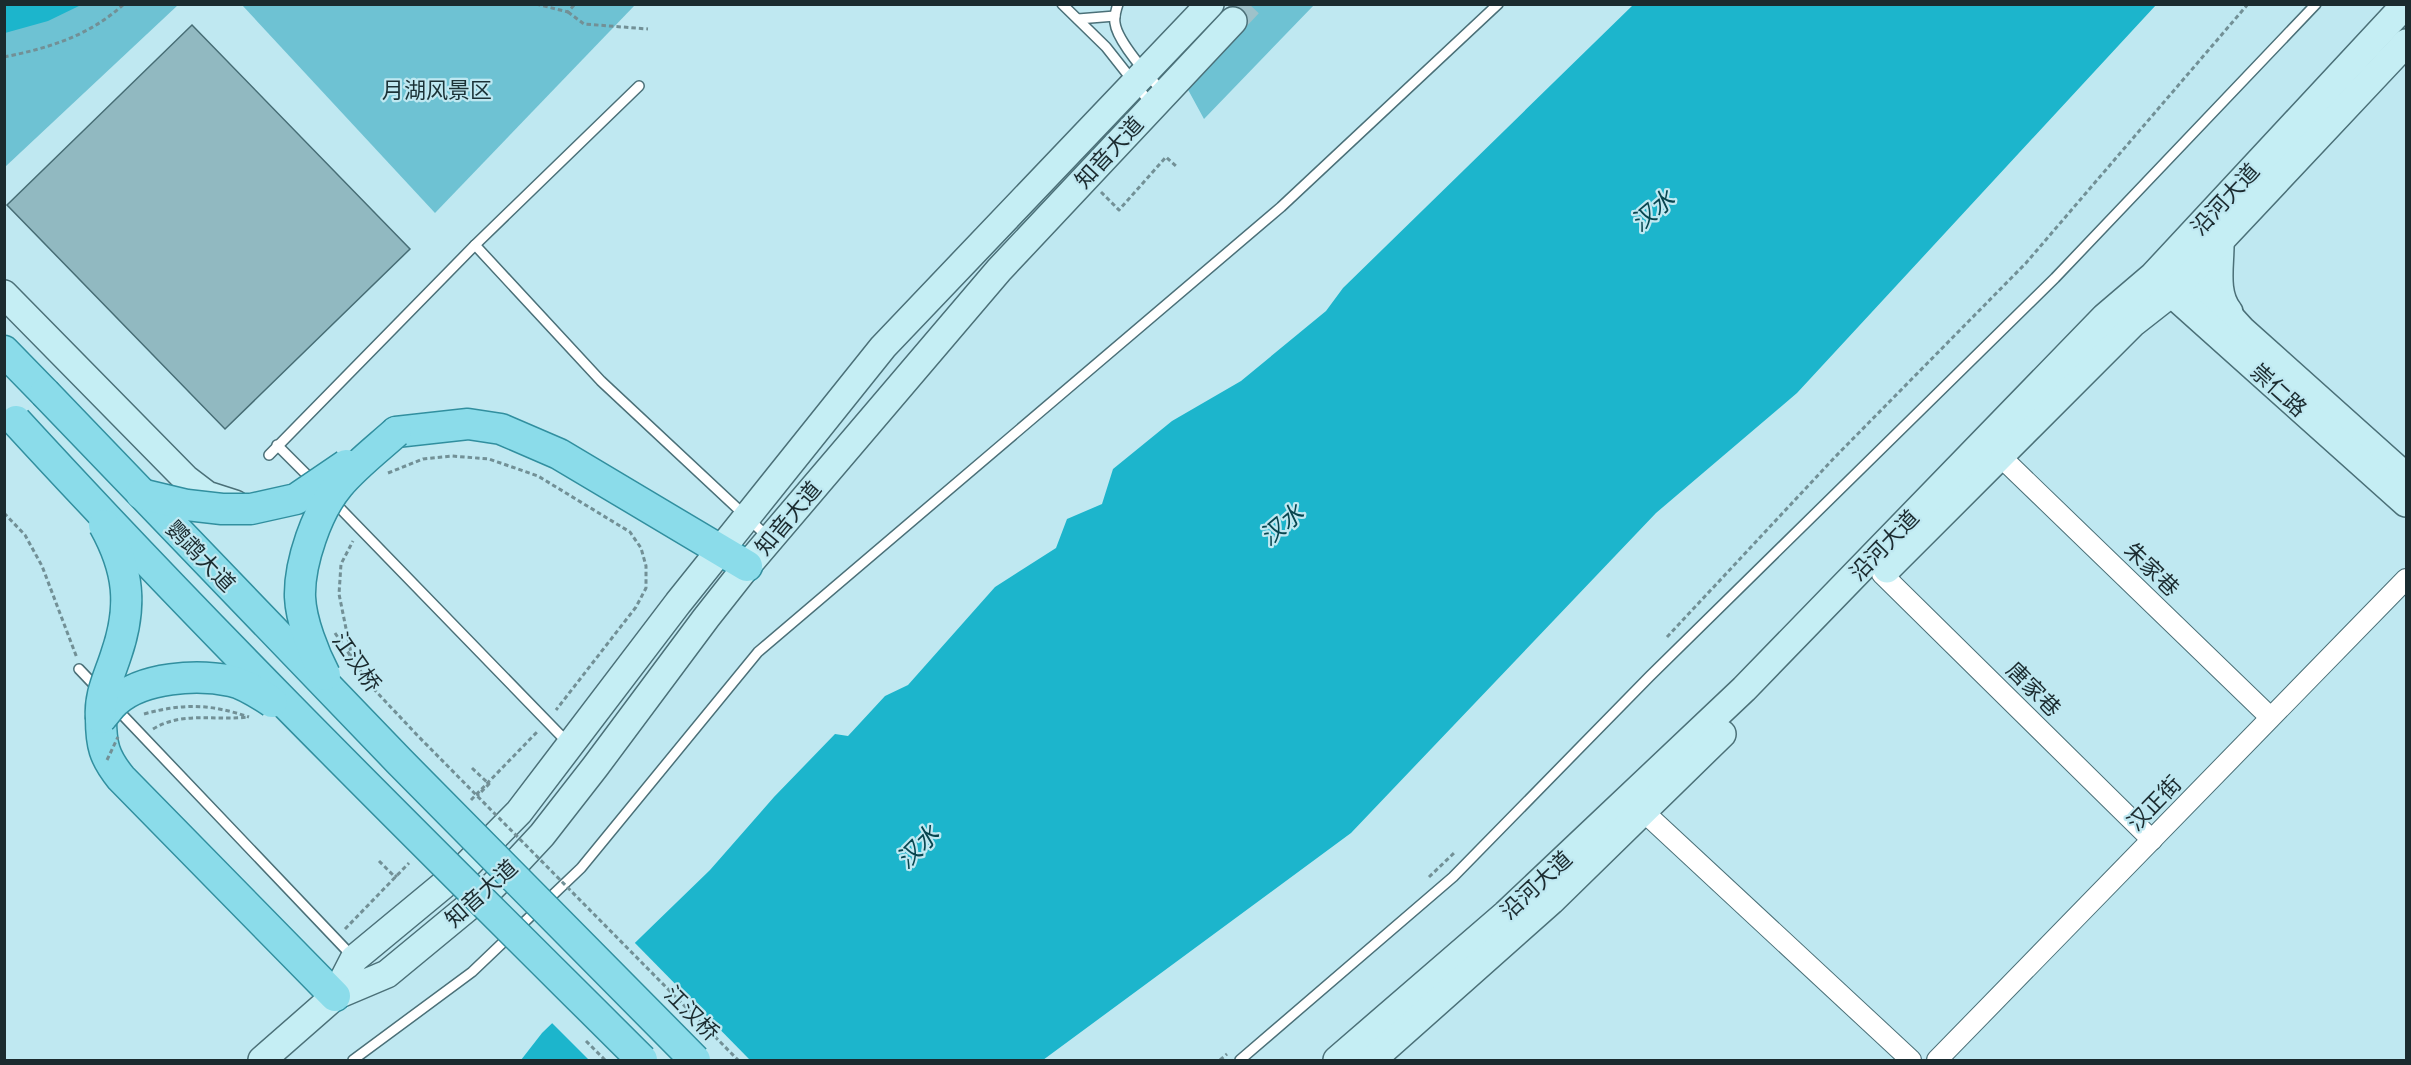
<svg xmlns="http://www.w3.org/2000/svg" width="2411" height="1065" font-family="Jost,'Noto Sans SC',sans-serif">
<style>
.green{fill:#6ec2d3}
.water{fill:#1cb5cc}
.pier{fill:#bfe8f1}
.building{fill:#91b9c1;stroke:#476d75;stroke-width:1.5}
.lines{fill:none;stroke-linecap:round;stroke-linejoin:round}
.secondary-tunnel{stroke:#9ec2ca;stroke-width:27;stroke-dasharray:27 14;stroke-linecap:butt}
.service-casing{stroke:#4b7078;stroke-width:12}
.minor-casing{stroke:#4b7078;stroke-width:22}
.secondary-casing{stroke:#4b7078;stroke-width:30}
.primary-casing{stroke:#318f9f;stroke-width:33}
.path{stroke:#729096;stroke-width:3;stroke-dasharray:4.5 3;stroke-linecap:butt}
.service{stroke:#fff;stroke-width:9}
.minor{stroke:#fff;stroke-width:20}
.secondary{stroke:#c5eef4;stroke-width:27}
.primary{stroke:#8bdcea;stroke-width:30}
.primary-bridge-casing{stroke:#318f9f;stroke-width:33;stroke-linecap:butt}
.path-bridge{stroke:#729096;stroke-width:3;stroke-dasharray:4.5 3;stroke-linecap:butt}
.primary-bridge{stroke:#8bdcea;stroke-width:30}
.labels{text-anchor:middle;stroke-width:4.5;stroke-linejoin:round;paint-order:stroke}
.park-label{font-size:22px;fill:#1b3237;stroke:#bfe8f1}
.street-label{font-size:22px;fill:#1b2b2f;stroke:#bfe8f1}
.water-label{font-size:24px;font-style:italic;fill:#07454f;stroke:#bfe8f1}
</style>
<rect width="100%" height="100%" fill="#bfe8f1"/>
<g class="green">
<polygon points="5,5 178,5 5,167"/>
<polygon points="242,5 635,5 435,213"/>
<polygon points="1235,5 1314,5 1204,119 1186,86 1233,21"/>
</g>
<g class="water">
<polygon points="5,4 81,4 81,5 48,21 5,33"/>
<polygon points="1633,5 2156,5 1797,393 1656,513 1351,833 1043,1060 521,1060 542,1033 710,870 774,797 835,734 848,736 885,696 908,685 995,587 1056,548 1067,519 1102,504 1113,469 1172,421 1241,381 1326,311 1343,288"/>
</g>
<polygon class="pier" points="633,941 750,1060 589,1060 550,1021"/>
<polygon class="building" points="192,25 410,249 225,429 7,205"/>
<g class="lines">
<polyline class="secondary-tunnel" points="1233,21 1249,4"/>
<g class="service-casing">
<g id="service">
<polyline points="1062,4 1106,47 1151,104"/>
<path d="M1118 4C1116 10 1114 17 1115 23 1117 41 1150 78 1163 92"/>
<polyline points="1078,19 1115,16"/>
<polyline points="475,245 601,381 768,537"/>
<polyline points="277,445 314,482"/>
<polyline points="269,455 475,245 639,86"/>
<polyline points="332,500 569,744"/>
<polyline points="79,669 99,690"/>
<polyline points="114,706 353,957"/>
<polyline points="353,1060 472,972 581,868 758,652 1281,207 1498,4"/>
<polyline points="1240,1060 1453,877 1650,676 2055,278 2316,4"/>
</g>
</g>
<g class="minor-casing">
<g id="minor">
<polyline points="2000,456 2270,717"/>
<polyline points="1882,574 2152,840"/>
<polyline points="1644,812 1911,1060"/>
<polyline points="1937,1060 2406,579"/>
</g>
</g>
<g class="secondary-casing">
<g id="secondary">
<path d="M2220 239C2221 263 2213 292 2229 312"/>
<polyline points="2177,259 2242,330 2406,477"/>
<polyline points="2158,281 2406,503"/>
<polyline points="4,294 186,479 207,495 235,504"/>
<polyline points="1887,569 2133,323 2170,294 2406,43"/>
<polyline points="335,996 354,959 464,868 519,812 678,603 883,347 1210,4"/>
<polyline points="262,1060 335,996 387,974 490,889 514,865 542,835 595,767 706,618 747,566 999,270 1233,21"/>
<polyline points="1337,1060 1506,914 1744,689 2105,317 2153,276 2406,4"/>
<polyline points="1372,1060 1551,901 1722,734"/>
</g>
</g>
<g class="primary-casing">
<g id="primary">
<polyline points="4,351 45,393"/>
<polyline points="396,432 468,424 501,429 559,454 747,566"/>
<path d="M101 718C101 745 104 757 121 778L335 996"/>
</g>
</g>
<g class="path">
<polyline points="536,4 568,12 575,4"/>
<polyline points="568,12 584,24 648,29"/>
<path d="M4 57C49 48 89 36 124 4"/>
<polyline points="1101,192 1119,210 1166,157 1176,166"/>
<polyline points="4,513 25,535 42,566 77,658"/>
<polyline points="1667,637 1835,457 2026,263 2248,4"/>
<path d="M153 729C182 711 216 721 248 717"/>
<polyline points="471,800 537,732"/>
<polyline points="379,861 395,877 397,875"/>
<polyline points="1429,877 1454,853"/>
<polyline points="345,929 409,863"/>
<polyline points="1220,1060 1227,1054"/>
</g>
<use href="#service" class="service"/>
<use href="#minor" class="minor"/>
<use href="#secondary" class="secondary"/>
<use href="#primary" class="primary"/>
<g class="primary-bridge-casing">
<g id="primary-bridge">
<polyline points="45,393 399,761 695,1060"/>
<path d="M16 421C218 641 431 850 642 1060"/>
<polyline points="141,494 187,505 222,509 251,509 296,499 346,465"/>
<path d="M325 675C314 654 301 621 300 597 299 563 317 511 339 485 355 466 377 449 396 432"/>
<path d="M101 718C106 713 110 706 116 701 143 677 197 674 231 681 245 684 260 694 272 702"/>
<path d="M101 718C99 695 109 677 116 655 133 606 129 570 104 525"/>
</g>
</g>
<g class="path-bridge">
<polyline points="388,473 423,459 452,456 489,459 538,476 630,532 641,548 646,566 646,588 636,607 556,710"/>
<polyline points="335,633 370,685 417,735 738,1060"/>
<polyline points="352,658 339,594 341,564 353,541"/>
<path d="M144 714C184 703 210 704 249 717"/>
<polyline points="107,760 118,737"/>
<polyline points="472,768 489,784 477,796"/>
<polyline points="586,1041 605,1060"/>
</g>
<use href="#primary-bridge" class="primary-bridge"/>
</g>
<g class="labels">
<g class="park-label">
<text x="437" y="98">月湖风景区</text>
</g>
<g class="street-label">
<text transform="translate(1109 152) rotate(-47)" y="8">知音大道</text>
<text transform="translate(2225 199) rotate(-47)" y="8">沿河大道</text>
<text transform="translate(2279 390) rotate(42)" y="8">崇仁路</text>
<text transform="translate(788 518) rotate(-50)" y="8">知音大道</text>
<text transform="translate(1884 545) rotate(-46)" y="8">沿河大道</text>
<text transform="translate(201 556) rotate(46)" y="8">鹦鹉大道</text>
<text transform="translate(2152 569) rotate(44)" y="8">朱家巷</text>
<text transform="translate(357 662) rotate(55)" y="8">江汉桥</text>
<text transform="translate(2034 689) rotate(45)" y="8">唐家巷</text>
<text transform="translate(2154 803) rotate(-46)" y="8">汉正街</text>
<text transform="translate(1536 885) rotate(-43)" y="8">沿河大道</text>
<text transform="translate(481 893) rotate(-42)" y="8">知音大道</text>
<text transform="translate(692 1013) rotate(45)" y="8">江汉桥</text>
</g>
<g class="water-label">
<text transform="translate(1653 211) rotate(-40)" y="8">汉水</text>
<text transform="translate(1282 525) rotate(-40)" y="8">汉水</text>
<text transform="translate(918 847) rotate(-45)" y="8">汉水</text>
</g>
</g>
<rect width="2411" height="1065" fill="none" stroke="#1b2b2f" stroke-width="12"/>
</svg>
